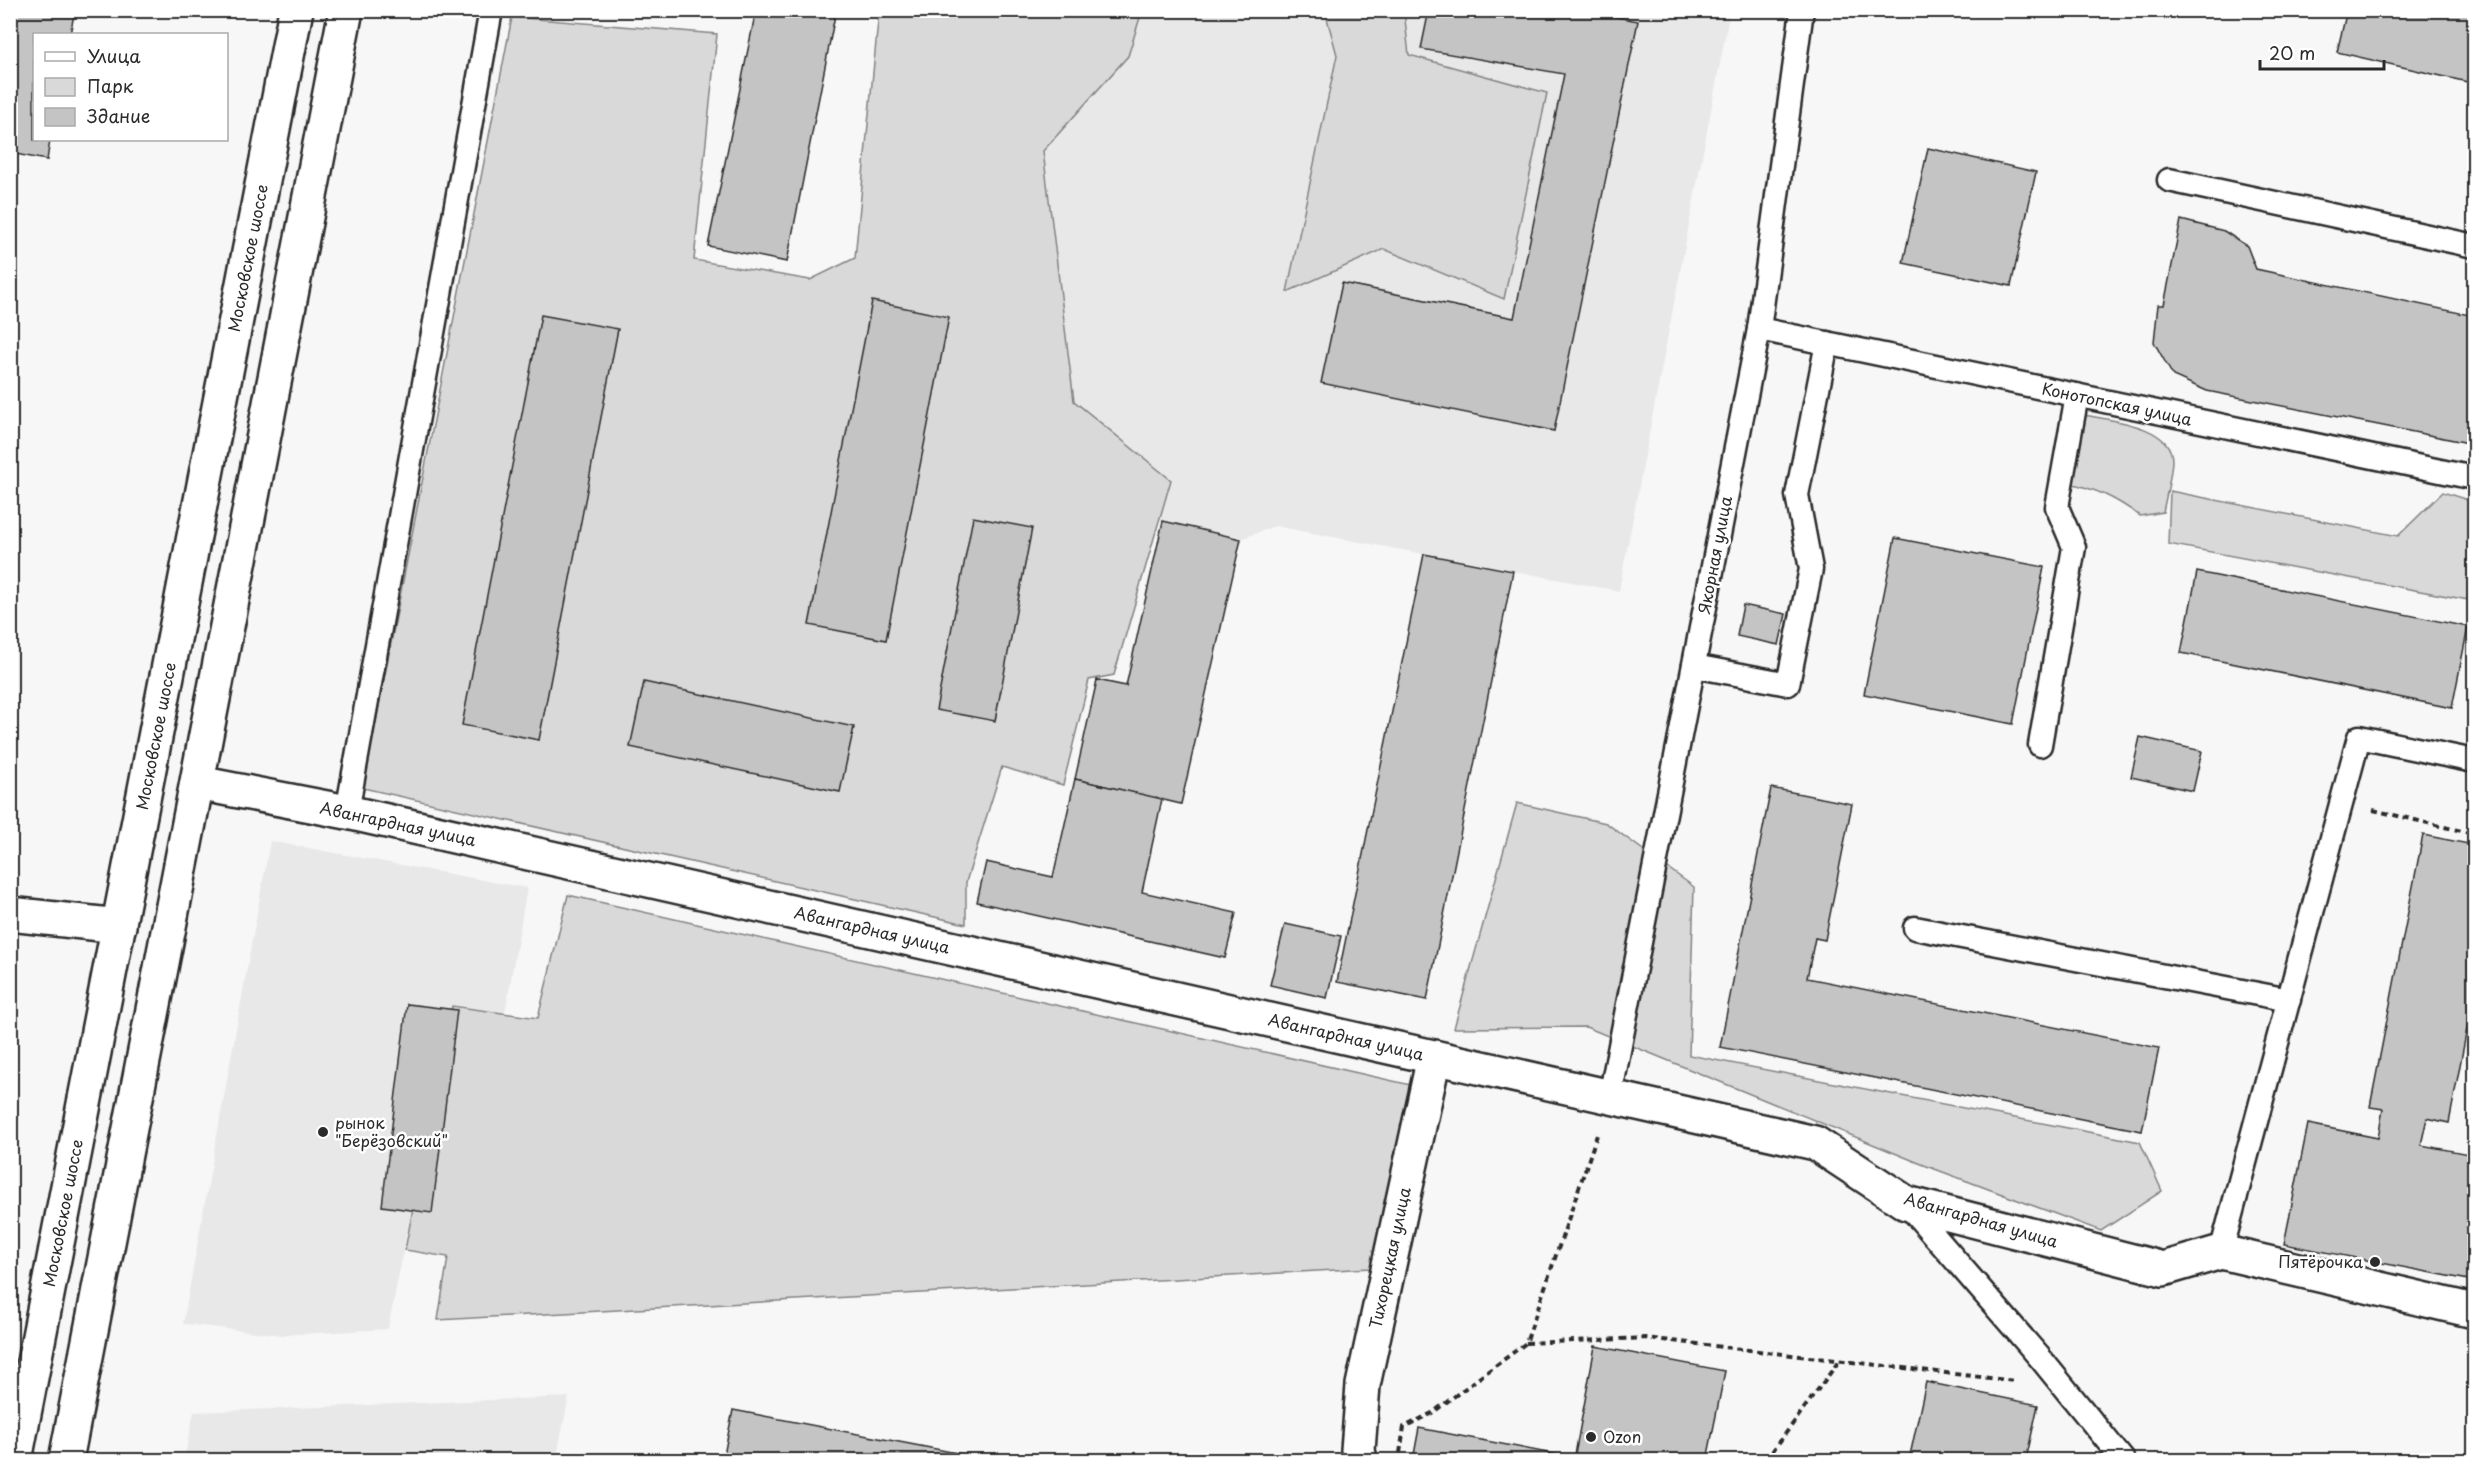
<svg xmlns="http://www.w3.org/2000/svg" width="2485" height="1471" font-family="'Playpen Sans',sans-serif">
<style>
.built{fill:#e8e8e8}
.green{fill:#d9d9d9;stroke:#828282;stroke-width:1.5}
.building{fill:#c4c4c4;stroke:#2b2b2b;stroke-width:1.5}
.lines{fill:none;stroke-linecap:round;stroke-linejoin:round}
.service-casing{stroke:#2b2b2b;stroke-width:27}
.minor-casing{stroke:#2b2b2b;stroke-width:38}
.primary-casing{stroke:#2b2b2b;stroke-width:38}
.path{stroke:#2b2b2b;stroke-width:4;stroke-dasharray:6 4.5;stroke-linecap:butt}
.service{stroke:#fff;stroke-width:22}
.minor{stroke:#fff;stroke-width:33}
.primary{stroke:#fff;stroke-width:33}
.poi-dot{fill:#2b2b2b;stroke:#fff;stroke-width:2}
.labels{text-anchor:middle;stroke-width:5;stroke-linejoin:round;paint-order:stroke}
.street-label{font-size:16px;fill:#2b2b2b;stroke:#fff}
.poi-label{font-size:16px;fill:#2b2b2b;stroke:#fff;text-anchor:start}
</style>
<rect width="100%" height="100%" fill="#f7f7f7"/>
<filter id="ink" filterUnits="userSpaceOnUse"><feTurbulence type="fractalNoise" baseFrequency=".0167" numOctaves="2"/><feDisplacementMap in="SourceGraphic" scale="12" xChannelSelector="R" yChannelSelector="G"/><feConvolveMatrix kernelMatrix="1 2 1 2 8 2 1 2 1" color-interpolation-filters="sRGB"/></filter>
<g filter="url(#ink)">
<g class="built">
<polygon points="1032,11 1730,11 1619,591 1275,526 1241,539 943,470"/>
<polygon points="270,841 527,888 505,1013 452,1007 388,1329 283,1335 183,1324"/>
<polygon points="569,1397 556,1460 184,1460 194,1412"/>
</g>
<g class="green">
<polygon points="879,11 1142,11 1128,56 1043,151 1074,401 1171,480 1114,675 1089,680 1063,785 1002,767 966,882 966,924 363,788 512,17 717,34 694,260 810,280 855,258"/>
<polygon points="1325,11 1404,11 1409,55 1547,93 1504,299 1384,249 1287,292 1337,55"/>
<path d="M2079 414C2106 420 2173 424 2172 461 2171 478 2166 496 2163 512L2140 516C2114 497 2096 489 2065 482Z"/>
<polygon points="2170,491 2398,536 2443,492 2474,502 2474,601 2168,544"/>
<polygon points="1517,803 1606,823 1694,887 1689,1055 2140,1142 2162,1191 2101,1231 1924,1165 1586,1027 1454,1028"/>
<polygon points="568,895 1411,1085 1371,1268 438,1320 448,1257 405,1250 452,1006 538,1018"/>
</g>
<g class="building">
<polygon points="10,10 75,10 70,34 34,34 34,140 50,140 47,160 10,153"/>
<polygon points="756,10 836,10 787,262 708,246"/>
<polygon points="1429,10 1579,10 1638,21 1554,431 1321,383 1342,283 1514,318 1564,74 1421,49"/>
<polygon points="2347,10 2474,12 2474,71 2472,83 2337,52"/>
<polygon points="1928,148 2036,172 2011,286 1903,263"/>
<polygon points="2181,220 2224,231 2247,246 2256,269 2474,316 2474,444 2207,391 2173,376 2154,342 2158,305 2164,305"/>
<polygon points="872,301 949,317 886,640 809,625"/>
<polygon points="541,315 618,329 539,740 462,725"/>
<polygon points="973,517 1032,528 995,721 936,710"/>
<polygon points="1163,521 1241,539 1181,804 1075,779 1097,680 1126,686"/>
<polygon points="1895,538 2044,567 2013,724 1864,694"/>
<polygon points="1424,554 1513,571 1427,1000 1337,982"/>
<polygon points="2197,572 2468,627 2452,708 2181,653"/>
<polygon points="1743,605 1786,614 1779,645 1737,636"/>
<polygon points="644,682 854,727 840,792 630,747"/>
<polygon points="2140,737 2202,751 2193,791 2131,777"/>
<polygon points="1075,779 1162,799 1142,892 1236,913 1225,958 977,902 986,862 1053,877"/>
<polygon points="1771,788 1852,804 1825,940 1815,938 1807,978 2159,1048 2142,1131 1720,1047"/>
<polygon points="2423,835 2474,845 2474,992 2449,1123 2427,1118 2421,1145 2474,1155 2474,1281 2284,1244 2308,1124 2378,1138 2383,1109 2370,1107"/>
<polygon points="1285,924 1341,936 1327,998 1270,985"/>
<polygon points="407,1004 457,1010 432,1213 382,1206"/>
<polygon points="1595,1346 1725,1371 1707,1460 1574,1460"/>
<polygon points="1926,1382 2038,1405 2026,1460 1909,1460"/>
<polygon points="733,1410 993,1460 723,1460"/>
<polygon points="1419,1428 1574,1458 1574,1460 1413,1460"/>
</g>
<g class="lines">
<g class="service-casing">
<g id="service">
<polyline points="2169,180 2474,246"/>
<polyline points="1759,329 2474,478"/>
<polyline points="1694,666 1788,684 1811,569 1797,495 1827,343"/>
<polyline points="2040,745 2074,547 2057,507 2077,395"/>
<polyline points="347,812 491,10"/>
<polyline points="1915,928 2289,1000"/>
<polyline points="1610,1097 1759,329 1802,10"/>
<polyline points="1906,1203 2041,1359 2123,1460"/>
<polyline points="2221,1252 2359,737 2474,761"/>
</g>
</g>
<g class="minor-casing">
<g id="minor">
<polyline points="198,783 347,812 1815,1143 1906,1203 2163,1269 2221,1252 2474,1311"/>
<polyline points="10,914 119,926"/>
<polyline points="1360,1460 1358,1450 1363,1385 1434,1057"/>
</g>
</g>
<g class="primary-casing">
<g id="primary">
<polyline points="15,1460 296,10"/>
<polyline points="66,1460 346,10"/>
</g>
</g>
<g class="path">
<polyline points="2373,810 2474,834"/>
<polyline points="1526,1343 1646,1338 2015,1381"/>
<polyline points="1400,1453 1404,1427 1432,1413 1526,1343 1598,1132"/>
<polyline points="1766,1460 1839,1361"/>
</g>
<use href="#service" class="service"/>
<use href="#minor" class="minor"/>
<use href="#primary" class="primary"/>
</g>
</g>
<g class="poi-dot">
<circle cx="323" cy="1132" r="6"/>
<circle cx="2375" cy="1262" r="6"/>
<circle cx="1591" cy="1437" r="6"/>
</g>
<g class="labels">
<g class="street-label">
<text transform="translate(248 258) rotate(-79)" y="6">Московское шоссе</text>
<text transform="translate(2117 404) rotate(12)" y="6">Конотопская улица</text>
<text transform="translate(1715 555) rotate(-79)" y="6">Якорная улица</text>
<text transform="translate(156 736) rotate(-79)" y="6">Московское шоссе</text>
<text transform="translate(398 824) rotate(12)" y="6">Авангардная улица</text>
<text transform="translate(872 930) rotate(13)" y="6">Авангардная улица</text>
<text transform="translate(1346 1037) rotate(13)" y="6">Авангардная улица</text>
<text transform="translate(63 1213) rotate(-79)" y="6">Московское шоссе</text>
<text transform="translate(1981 1220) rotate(16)" y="6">Авангардная улица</text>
<text transform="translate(1390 1258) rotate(-78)" y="6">Тихорецкая улица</text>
</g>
<g class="poi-label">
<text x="335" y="1129">рынок<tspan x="335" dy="18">"Берёзовский"</tspan></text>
<text x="2363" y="1268" text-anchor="end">Пятёрочка</text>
<text x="1603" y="1443">Ozon</text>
</g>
</g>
<rect width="2485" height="1471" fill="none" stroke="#fff" stroke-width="36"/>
<rect x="18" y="18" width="2449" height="1435" fill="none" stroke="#2b2b2b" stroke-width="2" filter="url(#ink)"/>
<rect x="33" y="33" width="195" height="108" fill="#ffffff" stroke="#aaaaaa" stroke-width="1.5"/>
<rect x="45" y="52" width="30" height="9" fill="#ffffff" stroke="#aaaaaa" stroke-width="1.5"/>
<text x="87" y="63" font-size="18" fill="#2b2b2b">Улица</text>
<rect x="45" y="78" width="30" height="18" fill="#d9d9d9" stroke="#aaaaaa" stroke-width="1.5"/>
<text x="87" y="93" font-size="18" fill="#2b2b2b">Парк</text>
<rect x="45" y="108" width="30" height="18" fill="#c4c4c4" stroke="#aaaaaa" stroke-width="1.5"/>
<text x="87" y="123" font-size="18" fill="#2b2b2b">Здание</text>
<path d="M2260 60v9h124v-9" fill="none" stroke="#2b2b2b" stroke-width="3"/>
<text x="2269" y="60" font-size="18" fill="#2b2b2b" stroke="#ffffff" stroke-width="4.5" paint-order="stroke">20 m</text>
</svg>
